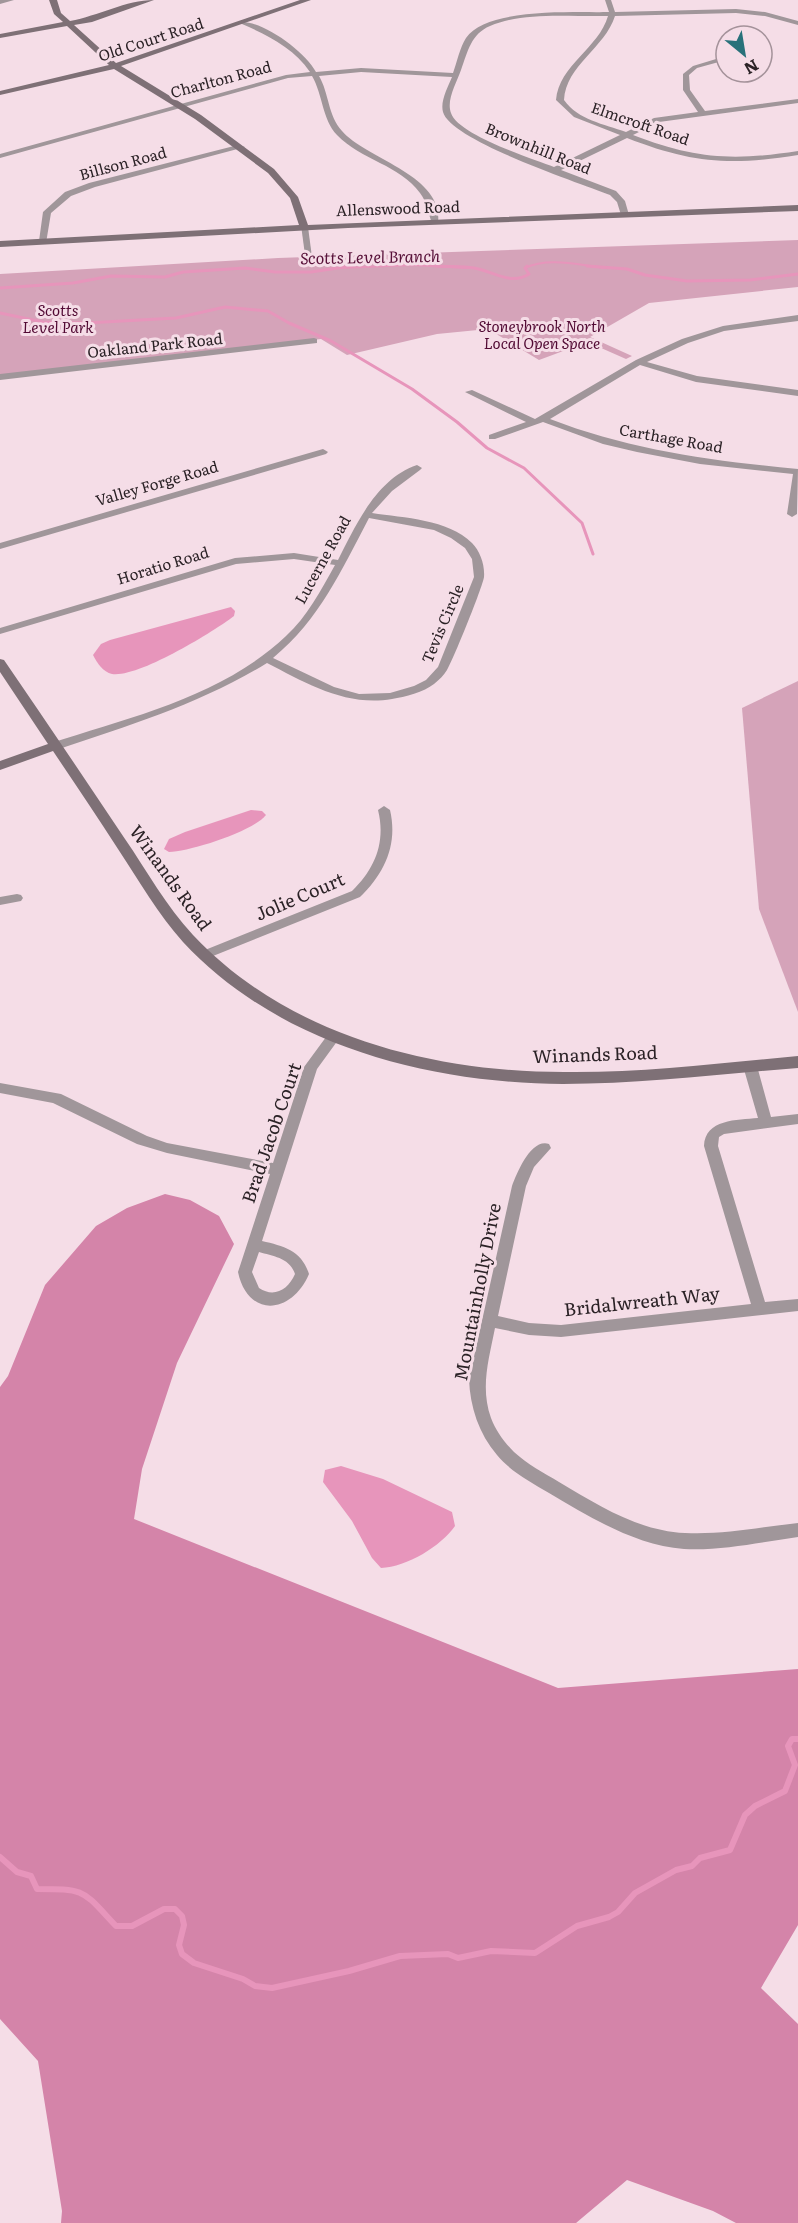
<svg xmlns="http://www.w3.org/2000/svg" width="798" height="2223" font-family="Literata,serif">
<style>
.green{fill:#d5a3b9}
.forest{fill:#d484a9}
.water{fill:#e795bb}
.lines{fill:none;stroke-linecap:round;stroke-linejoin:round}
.stream-far2{stroke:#e795bb;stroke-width:2}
.stream-far1{stroke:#e795bb;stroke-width:3}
.stream{stroke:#e795bb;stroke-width:6}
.street{fill:#a0969a;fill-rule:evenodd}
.secondary{fill:#7e7076;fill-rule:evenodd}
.labels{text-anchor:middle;stroke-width:6;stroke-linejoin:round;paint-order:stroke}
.far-street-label{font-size:15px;fill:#2b2226;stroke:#f5dde7}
.far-park-label{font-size:15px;font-style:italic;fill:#510933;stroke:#f5dde7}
.far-water-label{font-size:16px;font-style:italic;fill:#581139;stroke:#f5dde7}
.street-label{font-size:18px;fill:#2b2226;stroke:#f5dde7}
</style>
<rect width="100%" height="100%" fill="#f5dde7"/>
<g class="green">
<polygon points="798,240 798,287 649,303 590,337 632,356 626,359 583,340 566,350 539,360 488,329 437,334 347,355 321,339 0,376 0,274 278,258"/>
<polygon points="798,681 798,1012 759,909 742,708"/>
</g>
<polygon class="forest" points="165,1194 190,1200 219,1216 234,1244 177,1363 142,1469 134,1519 558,1688 798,1669 798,1925 761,1988 798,2024 798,2223 736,2223 713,2211 627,2180 576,2223 61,2223 62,2211 38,2061 0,2019 0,1387 8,1376 45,1285 96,1226 127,1208"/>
<g class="water">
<path d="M231 607 235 611 234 616C213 632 138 678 112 674 103 672 97 663 93 655L101 644 110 640Z"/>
<path d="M251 810 262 811 266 815C254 831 189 852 169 852L164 849 169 839 185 832Z"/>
<path d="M341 1466 383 1479 452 1512 455 1526C441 1546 407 1567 381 1568L372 1558 352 1521 323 1482 325 1470Z"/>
</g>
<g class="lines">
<g class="stream-far2">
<polyline points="341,268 412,265 468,268"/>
<path d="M525 268C549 256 582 266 608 268"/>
</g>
<g class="stream-far1">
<path d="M436 266C449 267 462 266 474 268 493 271 511 286 529 274L525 268 527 266"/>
<polyline points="587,266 627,269 645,275 687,281 750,280 798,274"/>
<polyline points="0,288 73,283 111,276 165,277 183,272 245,268 275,272 311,272 351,266"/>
<polyline points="0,313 43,322 86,323 176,318 225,307 268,311 289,323 331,341 412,389 457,422 487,448 524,468 582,523 593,554"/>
</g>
<path class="stream" d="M0 1857 17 1872 31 1876 37 1889C87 1889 82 1890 116 1926H132L164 1909H175L182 1916 184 1925 179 1945 182 1954 194 1963 243 1979 255 1986 272 1988 349 1971 400 1956 448 1954 458 1958 491 1951 535 1953 577 1926 609 1917 618 1912 635 1893 676 1870 692 1866 700 1858 730 1850 745 1815 755 1806 785 1791 795 1765 788 1746 792 1739H798"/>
<g class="street">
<polygon points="0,0 14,0 0,4"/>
<path d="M605 0H611L615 12 736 9 765 12 798 21V25L765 16 736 13 615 16C605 48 566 65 564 100 578 120 604 124 626 132L654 118 698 112 683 90V74L693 66 726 56V60L697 68 689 75 690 90 705 111 798 99V103L659 122 633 135C695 159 733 161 798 151V155C730 166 691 163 627 138L561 170 616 191 625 201 629 215 625 217 621 215 617 202 610 195C580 183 451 141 443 112 440 101 448 87 452 77L361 72 319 76C329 93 328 116 342 131 366 159 444 175 438 223H432C428 213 427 202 420 193 400 165 361 160 337 135 322 119 323 95 312 76L288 78 0 158V154L286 75 310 72C294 48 267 35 242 24V22C265 22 305 52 316 72L361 68 453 73C457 62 460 47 466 38 487 7 575 13 609 12ZM608 16C599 48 559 65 556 100L574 117 620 135 554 167C533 159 458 135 451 113 446 100 457 82 461 70 468 51 471 34 490 26 525 11 571 17 608 16Z"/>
<polygon points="238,145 245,147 95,187 71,196 51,213 46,243 39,241 43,212 65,192 89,183"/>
<polygon points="301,225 308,227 312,257 305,255"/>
<path d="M798 315V321L724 331 688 343 647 362 697 376 798 390V396L696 382 640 365 550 419C630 450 713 461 798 469L797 514 792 517 787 514 793 474 700 464 637 452 603 444 543 422 495 439H489V435L526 422 465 392 472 390 535 419 636 360 682 339 723 326Z"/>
<polygon points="314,338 317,339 317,343 0,380 0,374"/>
<polygon points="323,449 328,452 326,454 0,549 0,543"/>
<path d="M417 465 422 468 420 470 392 491 372 513C404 518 448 519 472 543 480 551 485 565 484 577 483 586 452 663 447 670 444 675 439 680 434 684 424 692 405 697 392 699 346 707 306 683 267 663 202 703 131 725 59 749H51V743C131 717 223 696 286 636 307 617 321 590 335 565L294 559 236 564 0 634V628L235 558 294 553 338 560C356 525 376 479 417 465ZM369 518 434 530 451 538 465 548 472 559 474 577 438 667 426 680 414 686 390 693 359 694 334 687 273 658C320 619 341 571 369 518Z"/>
<path d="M384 806 390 810C398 844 385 873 360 897L208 958H200L198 955 200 952 352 891C375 869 386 842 378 810Z"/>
<polygon points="17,894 21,895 23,898 21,901 0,905 0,897"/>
<path d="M334 1031 341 1036 317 1069 262 1241C284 1246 302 1251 309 1274 292 1314 248 1319 238 1272L270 1174 167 1153 137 1144 53 1103 0 1093V1083L61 1094 147 1136 167 1143 273 1163 304 1067 329 1033ZM259 1252C273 1256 290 1258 295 1274 288 1290 274 1298 259 1288L252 1272Z"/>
<path d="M750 1061 757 1066 771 1117 798 1114V1124L724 1134 719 1137 718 1146 765 1302 798 1299V1311L561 1337 529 1335 495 1328C489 1359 480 1387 491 1418 496 1431 504 1442 514 1452 527 1464 544 1473 559 1482 598 1505 638 1531 685 1533 722 1535 761 1527 798 1523V1537C761 1542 721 1551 684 1549 634 1545 590 1517 549 1493 531 1482 511 1472 497 1455 479 1434 470 1407 469 1379L512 1186C517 1173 531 1138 549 1144L551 1148 534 1167 526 1186 498 1316 529 1323 561 1325 751 1304 704 1146C705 1119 737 1120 758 1118L743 1066Z"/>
</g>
<g class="secondary">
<path d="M49 0H57L61 13 70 21C98 16 126 0 154 0L92 22 74 25 116 63 300 0H311L121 66 201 115 274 169 298 197 308 225 798 205V211L348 228 0 247V241L299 225 290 198 268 173 195 119 114 69 0 95V91L109 65 67 26 0 38V34L63 22 54 14Z"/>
<path d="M0 659 4 660C45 720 85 779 125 839 147 871 166 906 193 935 287 1035 430 1072 564 1072 642 1073 720 1063 798 1056V1068C720 1074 642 1084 563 1084 427 1083 279 1045 183 942 158 914 139 881 118 849 97 816 75 784 53 751L0 770V761L48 744 0 672Z"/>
</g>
</g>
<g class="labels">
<g class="far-street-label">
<text transform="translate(151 40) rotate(-18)" y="5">Old Court Road</text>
<text transform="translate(221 80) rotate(-15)" y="5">Charlton Road</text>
<text transform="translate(640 124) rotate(19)" y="5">Elmcroft Road</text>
<text transform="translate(538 149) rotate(22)" y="5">Brownhill Road</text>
<text transform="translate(123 164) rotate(-15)" y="5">Billson Road</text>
<text transform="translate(398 209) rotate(-2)" y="5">Allenswood Road</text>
<text transform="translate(155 346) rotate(-6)" y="5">Oakland Park Road</text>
<text transform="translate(671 439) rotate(10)" y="5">Carthage Road</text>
<text transform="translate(157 484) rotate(-16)" y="5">Valley Forge Road</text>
<text transform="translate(323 560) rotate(-61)" y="5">Lucerne Road</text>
<text transform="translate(163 566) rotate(-17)" y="5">Horatio Road</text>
<text transform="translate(443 624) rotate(-67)" y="5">Tevis Circle</text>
</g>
<g class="far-park-label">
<text x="58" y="316">Scotts<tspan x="58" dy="17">Level Park</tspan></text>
<text x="542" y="332">Stoneybrook North<tspan x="542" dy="17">Local Open Space</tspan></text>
</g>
<g class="far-water-label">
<text transform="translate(370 257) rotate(-1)" y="6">Scotts Level Branch</text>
</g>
<g class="street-label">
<text transform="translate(170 878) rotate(54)" y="6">Winands Road</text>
<text transform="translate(300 897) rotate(-23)" y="6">Jolie Court</text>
<text transform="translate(595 1055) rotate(-2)" y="6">Winands Road</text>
<text transform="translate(272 1133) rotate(-71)" y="6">Brad Jacob Court</text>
<text transform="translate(478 1292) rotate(-79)" y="6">Mountainholly Drive</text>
<text transform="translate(642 1302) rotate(-6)" y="6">Bridalwreath Way</text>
</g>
</g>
<g transform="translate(744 54) rotate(150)"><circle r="28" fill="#f5dde7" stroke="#a4929a" stroke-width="1.5"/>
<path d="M0-4.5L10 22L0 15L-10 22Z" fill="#28717a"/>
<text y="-9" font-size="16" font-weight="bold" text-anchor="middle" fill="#2b2226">N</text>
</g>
</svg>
